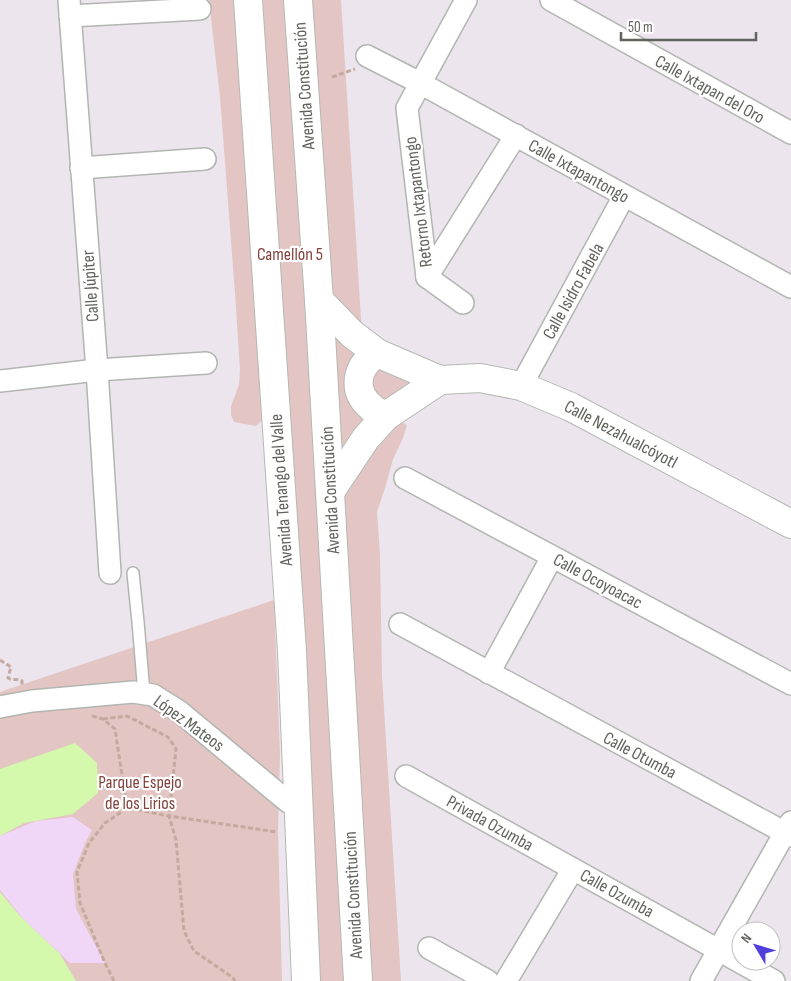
<svg xmlns="http://www.w3.org/2000/svg" width="791" height="981" font-family="'Sofia Sans Condensed',sans-serif">
<style>
.green{fill:#e3c5c4}
.sand{fill:#f1d7f7}
.water{fill:#d4f8ac}
.lines{fill:none;stroke-linecap:round;stroke-linejoin:round}
.lane-casing{stroke:#b2b6b0;stroke-width:14}
.street-casing{stroke:#b2b6b0;stroke-width:24}
.secondary-casing{stroke:#b4b9b2;stroke-width:30}
.path{stroke:#c4aa9e;stroke-width:3;stroke-dasharray:5 2.5;stroke-linecap:butt}
.lane{stroke:#fff;stroke-width:11}
.street{stroke:#fff;stroke-width:21}
.secondary{stroke:#fff;stroke-width:28}
.labels{text-anchor:middle;stroke-width:4.5;stroke-linejoin:round;paint-order:stroke}
.street-label{font-size:18px;fill:#60645d;stroke:#fff}
.park-label{font-size:18px;fill:#83433d;stroke:#fff}
</style>
<rect width="100%" height="100%" fill="#ece5ee"/>
<g class="green">
<polygon points="209,0 237,0 258,345 262,420 256,426 234,422 231,415 231,406 239,385 240,370 235,293 220,97"/>
<polygon points="250,0 296,0 356,981 309,981"/>
<polygon points="302,0 341,0 362,335 324,295"/>
<polygon points="334,324 363,361 376,415 334,477"/>
<polygon points="370,361 422,376 378,407 365,369"/>
<polygon points="399,421 407,425 403,438 393,459 385,488 377,512 380,554 382,676 401,981 364,981 335,494"/>
<polygon points="274,600 280,753 278,832 282,981 0,981 0,692"/>
</g>
<polygon class="sand" points="73,817 92,830 86,841 73,874 76,909 105,963 70,963 23,919 0,890 0,836 36,821"/>
<g class="water">
<polygon points="75,743 97,763 98,793 73,814 24,823 0,836 0,769"/>
<polygon points="0,892 20,916 60,954 76,981 0,981"/>
</g>
<g class="lines">
<g class="lane-casing">
<polyline id="lane" points="133,573 138,622 144,693"/>
</g>
<g class="street-casing">
<g id="street">
<polyline points="69,0 97,370 110,573"/>
<polyline points="551,0 791,133"/>
<polyline points="70,16 200,9"/>
<polyline points="367,56 420,83 791,287"/>
<polyline points="81,168 205,159"/>
<polyline points="427,277 407,108 466,0"/>
<polyline points="427,277 516,135"/>
<polyline points="427,277 463,303"/>
<polyline points="0,381 97,370 206,363"/>
<polyline points="521,386 624,196"/>
<polyline points="405,478 791,684"/>
<polyline points="400,624 791,836"/>
<polyline points="489,673 552,557"/>
<polyline points="0,707 32,701 133,692 153,695 180,712 287,801 299,809"/>
<polyline points="406,776 774,981"/>
<polyline points="429,948 488,981"/>
<polyline points="506,981 573,869"/>
<polyline points="701,981 791,822"/>
</g>
</g>
<g class="secondary-casing">
<g id="secondary">
<polyline points="248,0 292,651 306,981"/>
<polyline points="298,0 319,300 358,981"/>
<polyline points="319,300 352,334 377,353 440,380 480,378 521,386 571,407 791,524"/>
<path d="M377 353C356 367 351 391 372 408 376 412 382 414 386 416"/>
<polyline points="330,492 366,438 386,416 440,380"/>
</g>
</g>
<g class="path">
<polyline points="332,77 355,69"/>
<path d="M0 660 11 667 8 678C13 681 17 678 22 681V685"/>
<polyline points="92,716 103,719 115,729 127,808"/>
<polyline points="103,719 127,716 168,737 176,749 169,816 176,840 184,931 194,951 232,977 235,981"/>
<polyline points="114,981 105,963 80,903 77,872 89,843 105,823 127,808 169,816 277,832"/>
</g>
<use href="#lane" class="lane"/>
<use href="#street" class="street"/>
<use href="#secondary" class="secondary"/>
</g>
<g class="labels">
<g class="street-label">
<text transform="translate(304 86) rotate(-94)" y="6">Avenida Constitución</text>
<text transform="translate(710 89) rotate(29)" y="6">Calle Ixtapan del Oro</text>
<text transform="translate(579 171) rotate(29)" y="6">Calle Ixtapantongo</text>
<text transform="translate(418 202) rotate(-97)" y="6">Retorno Ixtapantongo</text>
<text transform="translate(90 286) rotate(-94)" y="6">Calle Júpiter</text>
<text transform="translate(573 291) rotate(-61)" y="6">Calle Isidro Fabela</text>
<text transform="translate(621 434) rotate(28)" y="6">Calle Nezahualcóyotl</text>
<text transform="translate(281 490) rotate(-94)" y="6">Avenida Tenango del Valle</text>
<text transform="translate(330 490) rotate(-93)" y="6">Avenida Constitución</text>
<text transform="translate(598 581) rotate(28)" y="6">Calle Ocoyoacac</text>
<text transform="translate(189 723) rotate(36)" y="6">López Mateos</text>
<text transform="translate(640 755) rotate(28)" y="6">Calle Otumba</text>
<text transform="translate(490 823) rotate(29)" y="6">Privada Ozumba</text>
<text transform="translate(617 893) rotate(29)" y="6">Calle Ozumba</text>
<text transform="translate(353 895) rotate(-93)" y="6">Avenida Constitución</text>
</g>
<g class="park-label">
<text x="290" y="260">Camellón 5</text>
<text x="140" y="788">Parque Espejo<tspan x="140" dy="21">de los Lirios</tspan></text>
</g>
</g>
<g transform="translate(756 946) rotate(308)"><circle r="24" fill="#ffffff" stroke="#bfc1be"/>
<path d="M0-4L9 19L0 12L-9 19Z" fill="#503fda"/>
<text y="-8" font-size="14" font-weight="bold" text-anchor="middle" fill="#60645d">N</text>
</g>
<path d="M621 32v8h135v-8" fill="none" stroke="#60645d" stroke-width="2.5"/>
<text x="628" y="32" font-size="15" fill="#60645d" stroke="#ffffff" stroke-width="4" paint-order="stroke">50 m</text>
</svg>
